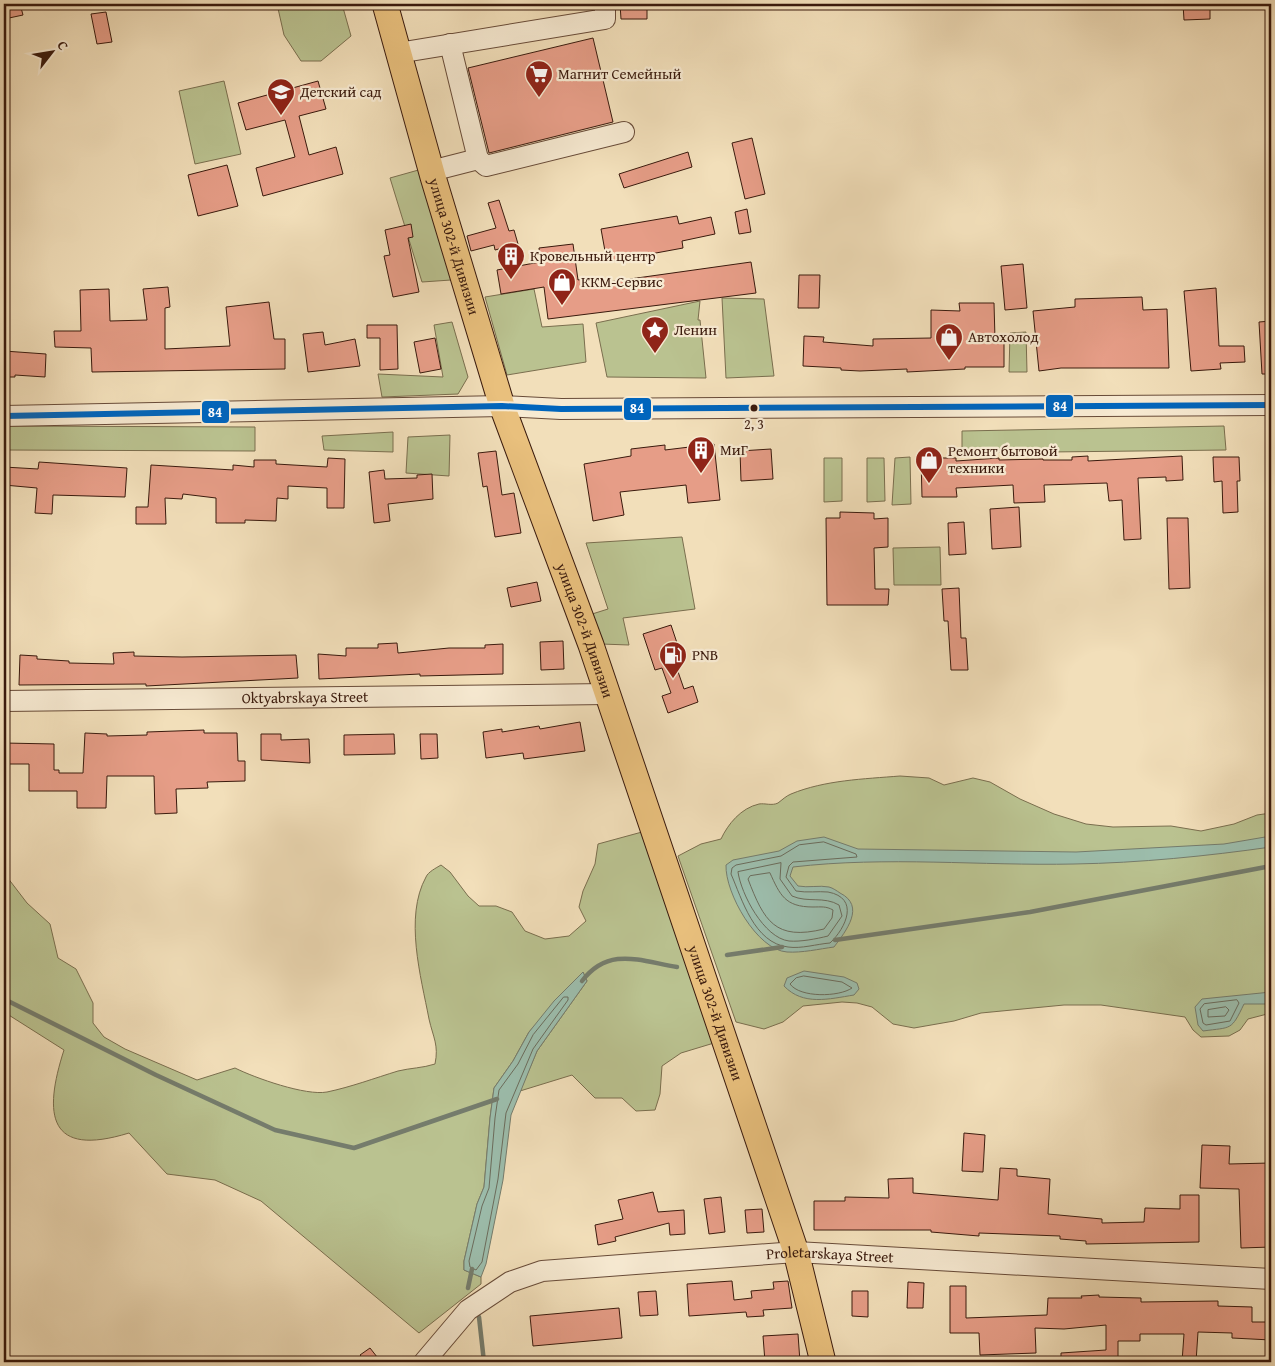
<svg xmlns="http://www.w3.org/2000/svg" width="1275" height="1366" font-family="'Gentium Book Plus',serif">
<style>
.green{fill:#bac290;stroke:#7a6e4e}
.water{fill:#9cbdac;stroke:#757c6c}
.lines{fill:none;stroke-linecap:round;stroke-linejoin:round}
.shore{stroke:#6b6c5c;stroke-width:1}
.stream{stroke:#757c6c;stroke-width:4.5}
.building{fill:#e69d87;stroke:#3a1a0d}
.minor-casing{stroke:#684b38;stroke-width:22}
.major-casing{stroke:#3a1a0d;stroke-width:27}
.minor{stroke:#f7ead2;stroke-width:20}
.major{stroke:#e9c07d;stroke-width:25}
.bus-1-casing{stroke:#f7ead2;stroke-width:10}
.bus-1{stroke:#0065bd;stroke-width:6}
.bus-dot{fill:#3a1a0d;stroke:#f7ead2;stroke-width:2}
.labels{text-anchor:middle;stroke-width:4.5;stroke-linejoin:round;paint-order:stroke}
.bus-label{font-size:14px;fill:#3a1a0d;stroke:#f7ead2}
.poi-label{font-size:15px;fill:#3a1a0d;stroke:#f7ead2;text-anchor:start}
.street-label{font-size:15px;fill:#3a1a0d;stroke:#f7ead2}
.line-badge{stroke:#f7ead2;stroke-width:2}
.badge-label{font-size:14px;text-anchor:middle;font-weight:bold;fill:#fff}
</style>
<rect width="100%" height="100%" fill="#f2dfba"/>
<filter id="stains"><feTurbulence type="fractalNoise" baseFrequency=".004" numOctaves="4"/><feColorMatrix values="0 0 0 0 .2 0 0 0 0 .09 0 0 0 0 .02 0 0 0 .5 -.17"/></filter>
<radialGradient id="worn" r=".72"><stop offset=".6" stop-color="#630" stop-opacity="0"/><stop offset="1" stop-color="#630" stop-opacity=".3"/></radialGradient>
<g class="green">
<polygon points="277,4 342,4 351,36 321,61 301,61 284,35"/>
<polygon points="224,81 241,154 195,164 179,91"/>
<polygon points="422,169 451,280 422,282 390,178"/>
<polygon points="534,289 542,327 583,324 586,362 507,375 485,297"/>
<polygon points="722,298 764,299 774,376 726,378"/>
<polygon points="700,301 698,320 700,320 706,378 607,377 596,323"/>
<polygon points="452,322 468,377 458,394 382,397 378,374 443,377 434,325"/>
<polygon points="1026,332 1027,372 1009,372 1010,333"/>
<polygon points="4,426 255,427 255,451 4,450"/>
<polygon points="1224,426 1226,450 962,453 962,431"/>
<polygon points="393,432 393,452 324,450 322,436"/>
<polygon points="450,435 449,476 406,473 408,437"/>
<polygon points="910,457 911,504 892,505 895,458"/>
<polygon points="824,458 842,458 842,501 824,502"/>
<polygon points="867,458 884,458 885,501 867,502"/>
<polygon points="682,537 695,609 623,618 629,645 601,644 589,615 608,609 586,543"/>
<polygon points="940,547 941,585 894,585 893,548"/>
<path d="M900 776 929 778 944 785 973 778 990 782 1020 799 1054 814 1086 824 1113 827 1171 826 1201 831 1234 824 1257 815 1271 813V1013L1248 1019 1240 1030 1229 1036 1201 1037 1193 1030 1185 1017 1101 1005H1064L981 1013 954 1021 914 1028 893 1024 872 1007 857 1003 842 1002 803 1006 783 1022 764 1029 736 1022 678 856 701 844 721 839C728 824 741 808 759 804 765 803 772 806 778 803 782 800 786 796 791 794 825 780 864 779 900 776Z"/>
<path d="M642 832 714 1043 681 1053 662 1066 660 1094 655 1110 636 1111 622 1098H595L572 1075 520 1091 537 1051 587 981 583 972 529 1032 513 1061 494 1088 490 1118 484 1187 477 1204 464 1261V1270L481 1277V1284L419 1333 261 1201 215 1180 167 1174 129 1133C48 1158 43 1115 64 1050L4 1012V873L27 903 50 924 58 958 76 969 93 1003V1023L104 1037 125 1049 197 1080 235 1068C255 1078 306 1096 327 1092 351 1087 375 1078 398 1071 410 1068 423 1068 435 1064 439 1045 433 1037 429 1019 421 977 404 917 426 877 428 872 436 868 441 865L450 872 468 896 479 906H496L512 912 525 931 545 939 569 936 586 921 579 907 583 891 595 864 598 844Z"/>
</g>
<g class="water">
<path d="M1271 836V847C1208 856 1139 863 1074 864 981 866 887 856 793 867L790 876 798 886C808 888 820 885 829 887 833 888 837 891 840 893 866 906 846 931 834 947 819 949 802 953 787 952 757 950 725 893 726 865L733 860 779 851 797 841 824 837 858 849 1076 852 1224 844Z"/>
<path d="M804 971 844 977 857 983 859 989 854 995C829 999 803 1006 784 986L787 978Z"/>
<polygon points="583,972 587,981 537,1051 511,1115 503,1180 486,1264 481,1277 464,1270 464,1261 477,1204 484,1187 490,1118 494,1088 513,1061 529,1032 554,1001"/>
<path d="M1271 992V1004H1244C1231 1031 1232 1027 1203 1031L1198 1025 1195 1007 1202 999Z"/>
</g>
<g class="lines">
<g class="shore">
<path d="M824 842 856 854 857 857 793 862 789 866 786 877 796 891C807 893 818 891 828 892 860 898 846 928 830 943 817 944 801 949 788 947 754 943 742 899 731 874L732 868 736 865 781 856 799 845Z"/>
<path d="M781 863 780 879 792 896C808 903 824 896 839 905L842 916 828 936C816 939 800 942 789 941 764 938 741 894 738 872Z"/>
<path d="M770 873C780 895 785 907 813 907 821 907 826 906 833 910L832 918 824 929C775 941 764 921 748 879L750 876Z"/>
<path d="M804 976 842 982 852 988C839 997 800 998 790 984L796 978Z"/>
<polygon points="564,997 568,997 568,1000 533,1049 506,1113 498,1179 482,1262 476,1270 470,1267 469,1261 482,1206 489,1188 495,1118 499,1090 518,1064 533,1035"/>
<polygon points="1237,1000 1239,1003 1230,1021 1206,1025 1203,1023 1200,1009 1204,1004"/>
<polygon points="1226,1007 1229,1010 1225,1016 1208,1017 1208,1010"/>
</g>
<g class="stream">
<polyline points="835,940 1030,912 1271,866"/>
<polyline points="727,955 782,947"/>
<path d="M582 981C609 946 640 961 677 967"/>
<polyline points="4,999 156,1075 275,1130 354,1148 497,1099"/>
<polyline points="468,1288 472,1269"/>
<polyline points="479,1317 484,1362"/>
</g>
</g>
<g class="building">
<polygon points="6,4 20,4 23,15 9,18"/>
<polygon points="620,4 647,4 647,19 621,19"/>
<polygon points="1183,4 1210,4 1210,19 1184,20"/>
<polygon points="106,12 112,42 97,44 91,14"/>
<polygon points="593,38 613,122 489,153 468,68"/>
<polygon points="318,81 326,109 299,116 309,155 336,147 343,174 263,196 256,168 295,157 285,120 246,130 238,103"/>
<polygon points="752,138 765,194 745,199 732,143"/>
<polygon points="688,152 692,167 624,188 619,174"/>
<polygon points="227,165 238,206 198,216 188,175"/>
<polygon points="499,200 509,231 514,230 518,244 495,250 494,245 471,251 467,236 496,228 488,203"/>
<polygon points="747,209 751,232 739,234 735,212"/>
<polygon points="677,216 679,224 711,217 715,234 682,241 683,248 607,262 601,229"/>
<polygon points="411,224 413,237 408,238 419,292 393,297 384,256 390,255 385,230"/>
<polygon points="573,244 578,280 586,278 587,285 751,262 756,293 548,319 544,287 501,294 497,270 540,262 539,248"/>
<polygon points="1023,264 1027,308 1005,310 1001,266"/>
<polygon points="799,275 820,275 819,308 798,308"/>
<polygon points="168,287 170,307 165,308 165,349 230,346 226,307 269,302 274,339 285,339 285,369 92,372 91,348 55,347 54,331 81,331 80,290 109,289 110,321 147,320 143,289"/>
<polygon points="1216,288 1219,346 1244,346 1245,362 1220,363 1221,369 1191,371 1184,291"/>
<polygon points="1142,297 1143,310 1167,309 1169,368 1061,368 1039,371 1033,311 1075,307 1075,299"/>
<polygon points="959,303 994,303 995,339 1004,339 1004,367 965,367 965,369 907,372 907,369 860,371 841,370 841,368 803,366 804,336 824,337 823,342 873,346 873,339 931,338 931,310 960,311"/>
<polygon points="1271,321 1271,374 1262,374 1259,322"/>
<polygon points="367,325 397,325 398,369 380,370 380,338 367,338"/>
<polygon points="323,332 325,345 355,339 360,366 308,372 303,334"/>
<polygon points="435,338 441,369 420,373 414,342"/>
<polygon points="4,351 46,354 45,377 15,375 15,377 4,377"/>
<polygon points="714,444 720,500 688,503 686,485 620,492 624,515 593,521 584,464 631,456 631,449 665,445 665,450"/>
<polygon points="771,449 773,479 741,481 740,451"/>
<polygon points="496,451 502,495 514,493 521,533 495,537 487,486 483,487 478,453"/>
<polygon points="1088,456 1088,461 1182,456 1183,480 1166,481 1166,477 1138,478 1141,539 1124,540 1122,500 1109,501 1107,483 1044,485 1045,502 1014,503 1013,485 956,488 957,497 922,497 921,458 956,458 956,461 999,458 999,460 1043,459 1043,460 1072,460 1072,457"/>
<polygon points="1213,457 1239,457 1240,481 1237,481 1238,512 1223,513 1222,481 1214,482"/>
<polygon points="328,458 345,459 344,508 327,508 327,488 288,486 288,499 277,498 276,521 245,520 245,523 216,523 216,498 183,494 182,499 165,498 166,524 136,524 136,507 148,507 151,465 233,470 233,465 254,467 254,460 276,460 276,464 327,467"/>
<polygon points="39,462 127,468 125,497 53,495 52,514 35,513 37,488 4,485 4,467 38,469"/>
<polygon points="384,470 385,479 417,478 417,475 432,474 433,499 388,504 390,521 374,523 369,472"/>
<polygon points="1019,507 1021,547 992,549 990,509"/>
<polygon points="840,512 874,513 874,519 888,518 888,547 874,548 875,589 889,589 888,605 827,605 826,518 840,518"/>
<polygon points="1167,518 1188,518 1190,588 1169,589"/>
<polygon points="964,522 966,554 949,555 948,523"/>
<polygon points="537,582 541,601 511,607 507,588"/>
<polygon points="959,588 961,638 966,638 968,670 951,670 948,621 944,621 942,589"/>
<polygon points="671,625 683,661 675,663 684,689 693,686 698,702 668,713 662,696 671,693 662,668 655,670 643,634"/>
<polygon points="563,641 564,669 541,670 540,642"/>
<polygon points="397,643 398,653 449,648 485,648 485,645 503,644 503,674 420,676 420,674 319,679 318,654 346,656 346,648 378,648 378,644"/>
<polygon points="134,652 134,656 182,657 296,655 298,678 146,686 146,684 19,685 20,655 37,656 37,659 69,661 69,663 114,664 113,653"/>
<polygon points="580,722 585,751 524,759 523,753 486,758 483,732 502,729 502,732 539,726 540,729"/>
<polygon points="204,730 204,733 237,733 238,761 245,761 245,781 207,782 208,788 176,789 177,813 155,814 154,776 107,776 106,808 77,808 77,791 29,791 29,764 4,764 4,743 54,744 54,770 59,770 59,773 83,773 85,733 107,734 107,736 147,735 147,732"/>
<polygon points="261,734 281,734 281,740 309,739 310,763 261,760"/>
<polygon points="394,734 395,754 344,755 344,735"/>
<polygon points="420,734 437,734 438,758 421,759"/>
<polygon points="964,1133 985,1135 983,1172 962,1171"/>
<polygon points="1202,1145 1230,1146 1229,1164 1270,1163 1271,1247 1241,1248 1239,1189 1200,1188"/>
<polygon points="1000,1168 1017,1169 1017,1176 1050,1179 1048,1214 1102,1219 1102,1223 1144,1222 1145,1208 1180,1209 1180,1195 1199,1195 1199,1242 1086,1244 1086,1241 1060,1239 1060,1236 979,1233 979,1236 931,1232 931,1230 814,1230 814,1201 845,1201 845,1197 889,1198 888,1179 913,1178 913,1193 998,1200"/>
<polygon points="653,1192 658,1212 684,1210 685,1234 670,1235 669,1223 615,1237 616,1241 598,1245 595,1225 623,1219 618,1200"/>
<polygon points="721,1197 725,1232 709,1234 704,1199"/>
<polygon points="762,1209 764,1232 747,1233 745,1210"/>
<polygon points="732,1281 734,1300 752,1298 751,1291 774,1289 773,1282 788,1281 792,1308 763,1310 764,1316 747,1317 746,1312 689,1316 687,1284"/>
<polygon points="908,1282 924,1283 923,1308 907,1308"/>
<polygon points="950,1286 966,1286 966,1318 1047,1315 1048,1298 1082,1298 1081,1296 1099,1295 1099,1297 1141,1298 1141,1302 1218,1301 1218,1306 1252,1307 1252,1322 1271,1322 1271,1340 1232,1338 1232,1333 1198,1332 1196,1362 1182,1362 1184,1334 1140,1334 1140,1341 1118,1341 1118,1362 1061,1362 1061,1353 1106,1350 1106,1325 1064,1329 1035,1328 1036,1353 980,1355 979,1333 950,1333"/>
<polygon points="656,1291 658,1315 640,1316 638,1292"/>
<polygon points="852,1291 868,1291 868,1317 852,1316"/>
<polygon points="619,1308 622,1338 533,1346 530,1316"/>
<polygon points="798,1334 800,1362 765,1362 763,1336"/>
<polygon points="370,1348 381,1362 366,1362 360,1355"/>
</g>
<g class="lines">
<g class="minor-casing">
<g id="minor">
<polyline points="398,53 605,19 605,4"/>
<polyline points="478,159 486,166 624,132"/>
<polyline points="431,171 478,159 450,44"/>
<polyline points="4,416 502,406 561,409 1271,405"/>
<path id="s1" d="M4 701 607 694"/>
<path id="s2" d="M424 1362 468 1310 510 1282 542 1271 796 1252 1271 1279"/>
</g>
</g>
<g class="major-casing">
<g id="major">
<path id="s3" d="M385 4 433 177 502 406 591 645 796 1252 823 1362"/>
</g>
</g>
<use href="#minor" class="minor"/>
<use href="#major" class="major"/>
<g class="bus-1-casing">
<polyline id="bus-1" points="4,416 502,406 561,409 1271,405"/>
</g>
<use href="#bus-1" class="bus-1"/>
</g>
<defs>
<g id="supermarket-pin" transform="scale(1.4375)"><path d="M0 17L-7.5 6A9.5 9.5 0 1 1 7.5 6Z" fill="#8f2418" stroke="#f7ead2"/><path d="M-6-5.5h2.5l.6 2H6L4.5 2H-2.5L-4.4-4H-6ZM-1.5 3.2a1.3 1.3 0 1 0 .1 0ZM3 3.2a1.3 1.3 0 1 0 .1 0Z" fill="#fff"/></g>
<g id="school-pin" transform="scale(1.4375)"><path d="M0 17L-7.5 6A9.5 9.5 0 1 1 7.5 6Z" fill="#8f2418" stroke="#f7ead2"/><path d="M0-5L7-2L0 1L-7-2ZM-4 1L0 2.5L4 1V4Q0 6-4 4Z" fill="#fff"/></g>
<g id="building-pin" transform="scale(1.4375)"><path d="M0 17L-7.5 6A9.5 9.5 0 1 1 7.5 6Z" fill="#8f2418" stroke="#f7ead2"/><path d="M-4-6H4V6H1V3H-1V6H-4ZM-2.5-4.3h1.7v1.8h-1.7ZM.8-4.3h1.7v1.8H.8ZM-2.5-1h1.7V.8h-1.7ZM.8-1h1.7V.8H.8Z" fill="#fff"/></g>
<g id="shop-pin" transform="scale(1.4375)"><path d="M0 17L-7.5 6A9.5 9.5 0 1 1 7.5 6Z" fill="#8f2418" stroke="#f7ead2"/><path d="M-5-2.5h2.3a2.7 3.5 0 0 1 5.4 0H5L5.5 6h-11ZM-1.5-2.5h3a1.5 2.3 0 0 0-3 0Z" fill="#fff"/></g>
<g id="sight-pin" transform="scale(1.4375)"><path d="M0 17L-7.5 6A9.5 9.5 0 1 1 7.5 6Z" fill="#8f2418" stroke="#f7ead2"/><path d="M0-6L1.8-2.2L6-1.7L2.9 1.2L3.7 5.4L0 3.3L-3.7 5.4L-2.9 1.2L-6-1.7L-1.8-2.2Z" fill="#fff"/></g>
<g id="fuel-pin" transform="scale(1.4375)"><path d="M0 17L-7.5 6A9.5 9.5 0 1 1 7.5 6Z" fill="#8f2418" stroke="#f7ead2"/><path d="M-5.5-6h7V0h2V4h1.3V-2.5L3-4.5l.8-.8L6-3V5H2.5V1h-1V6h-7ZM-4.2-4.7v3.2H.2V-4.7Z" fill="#fff"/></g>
</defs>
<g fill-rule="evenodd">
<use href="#supermarket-pin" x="539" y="74"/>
<use href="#school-pin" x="281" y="92"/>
<use href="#building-pin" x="511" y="256"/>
<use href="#shop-pin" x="562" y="282"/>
<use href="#sight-pin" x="655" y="330"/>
<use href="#shop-pin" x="949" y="337"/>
<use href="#building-pin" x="701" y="450"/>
<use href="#shop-pin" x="929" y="460"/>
<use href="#fuel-pin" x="673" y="655"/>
</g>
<circle class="bus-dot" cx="754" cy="408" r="4.5"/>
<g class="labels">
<g class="bus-label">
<text x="754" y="429">2, 3</text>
</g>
<g class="poi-label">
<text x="558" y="79">Магнит Семейный</text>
<text x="300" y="97">Детский сад</text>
<text x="530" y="261">Кровельный центр</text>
<text x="581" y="287">ККМ-Сервис</text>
<text x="674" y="335">Ленин</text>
<text x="968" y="342">Автохолод</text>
<text x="720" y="455">МиГ</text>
<text x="948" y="456">Ремонт бытовой<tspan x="948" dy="17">техники</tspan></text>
<text x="692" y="660">PNB</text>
</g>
<g class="street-label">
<text dy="5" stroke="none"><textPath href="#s3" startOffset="252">улица 302-й Дивизии</textPath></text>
<text dy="5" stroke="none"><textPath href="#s3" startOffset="658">улица 302-й Дивизии</textPath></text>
<text dy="5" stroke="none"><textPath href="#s1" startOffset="301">Oktyabrskaya Street</textPath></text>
<text dy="5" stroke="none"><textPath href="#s3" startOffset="1062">улица 302-й Дивизии</textPath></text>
<text dy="5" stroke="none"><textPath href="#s2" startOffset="441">Proletarskaya Street</textPath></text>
</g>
</g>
<g class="line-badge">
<rect x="1045" y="394" width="29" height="24" rx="5" fill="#0065bd"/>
<rect x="623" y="397" width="29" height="24" rx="5" fill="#0065bd"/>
<rect x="201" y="400" width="29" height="24" rx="5" fill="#0065bd"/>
</g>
<g class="badge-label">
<text x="1060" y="411">84</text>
<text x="637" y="413">84</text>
<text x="215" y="417">84</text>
</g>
<rect width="1275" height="1366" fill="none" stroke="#f2dfba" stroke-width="20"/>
<rect x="5" y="5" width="1265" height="1356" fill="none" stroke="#3a1a0d" stroke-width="2.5"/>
<rect x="10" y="10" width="1255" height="1346" fill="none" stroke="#3a1a0d"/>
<g transform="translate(52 52) rotate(59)" stroke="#f7ead2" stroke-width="4" paint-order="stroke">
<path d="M0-4L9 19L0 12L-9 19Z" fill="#3a1a0d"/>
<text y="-8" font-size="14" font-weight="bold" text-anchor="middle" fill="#3a1a0d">С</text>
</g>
<rect width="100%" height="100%" filter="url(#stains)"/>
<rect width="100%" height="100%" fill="url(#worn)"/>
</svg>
